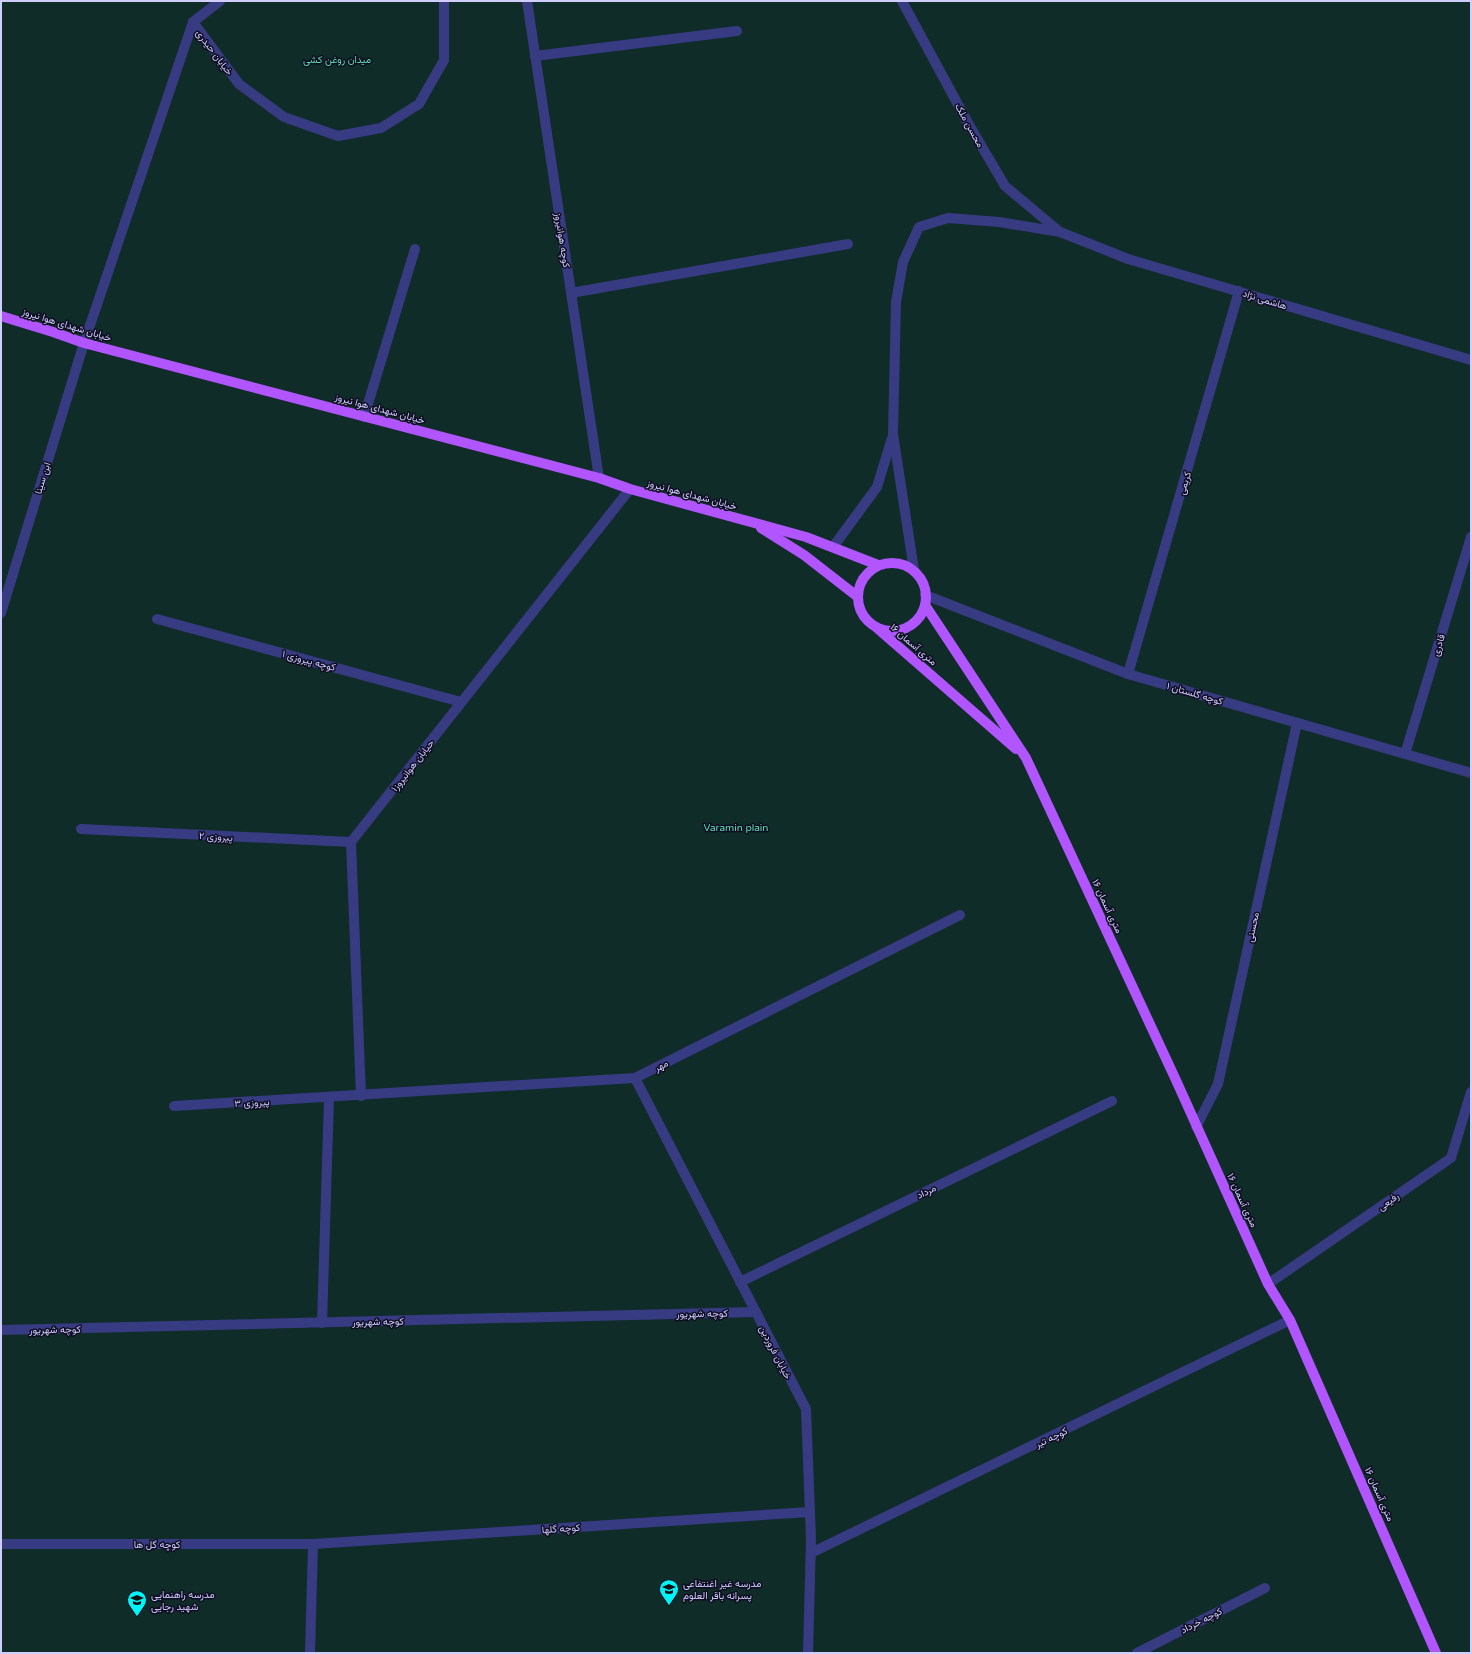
<svg xmlns="http://www.w3.org/2000/svg" width="1472" height="1654" font-family="'Varela Round',Vazirmatn,sans-serif">
<style>
.green{fill:#102c29}
.lines{fill:none;stroke-linecap:round;stroke-linejoin:round}
.minor{stroke:#373b82;stroke-width:10}
.major{stroke:#b155ff;stroke-width:10}
.labels{text-anchor:middle;stroke-width:3;stroke-linejoin:round;paint-order:stroke}
.street-label{font-size:10px;fill:#d0ceff;stroke:#0f0d22}
.park-label{font-size:10px;fill:#59e1b3;stroke:#0f0d22}
.poi-label{font-size:10px;fill:#d0ceff;stroke:#0f0d22;text-anchor:start}
</style>
<rect width="100%" height="100%" fill="#0f0d22"/>
<rect class="green" x="1" y="1" width="1470" height="1652"/>
<g class="lines">
<g class="minor">
<polyline points="527,1 599,478"/>
<polyline points="902,1 968,123 1005,186 1060,232"/>
<polyline points="193,22 220,1"/>
<polyline points="535,56 737,31"/>
<polyline points="571,293 848,244"/>
<polyline points="364,417 415,249"/>
<polyline points="833,547 877,487 892,438"/>
<polyline points="914,570 893,434 896,302 903,262 919,227 948,218 999,222 1060,232 1128,259 1471,360"/>
<polyline points="925,595 1128,674 1471,773"/>
<polyline points="1,613 84,343 193,22 239,84 284,117 338,136 381,128 419,104 444,60 444,1"/>
<polyline points="157,619 461,702"/>
<polyline points="1128,674 1239,291"/>
<polyline points="1405,754 1471,537"/>
<polyline points="81,829 351,842"/>
<polyline points="635,1078 806,1409 811,1539 808,1653"/>
<polyline points="361,1096 351,842 630,489"/>
<polyline points="174,1106 635,1078 960,915"/>
<polyline points="1196,1127 1218,1084 1297,723"/>
<polyline points="740,1282 1112,1101"/>
<polyline points="1268,1284 1451,1158 1471,1092"/>
<polyline points="322,1323 329,1098"/>
<polyline points="1,1330 756,1312"/>
<polyline points="1,1544 313,1544 810,1512"/>
<polyline points="811,1553 1290,1320"/>
<polyline points="310,1653 313,1544"/>
<polyline points="1137,1653 1265,1588"/>
</g>
<g class="major">
<polyline points="1,316 53,332 84,343 599,478 630,489 806,537 878,565"/>
<polyline points="761,528 804,555 858,597"/>
<circle cx="892" cy="597" r="34"/>
<polyline points="925,605 1026,758 1175,1078 1268,1284 1290,1320 1436,1653"/>
<polyline points="877,628 1016,749"/>
</g>
</g>
<defs>
<g id="school-pin" transform="scale(1)"><path d="M0 17L-7.5 6A9.5 9.5 0 1 1 7.5 6Z" fill="#00f5f9" stroke="#0f0d22"/><path d="M0-5L7-2L0 1L-7-2ZM-4 1L0 2.5L4 1V4Q0 6-4 4Z" fill="#111"/></g>
</defs>
<g fill-rule="evenodd">
<use href="#school-pin" x="669" y="1589"/>
<use href="#school-pin" x="137" y="1600"/>
</g>
<g class="labels">
<g class="street-label">
<text transform="translate(215 52) rotate(53)" y="4">خیابان حیدری</text>
<text transform="translate(970 125) rotate(61)" y="4">محسن ملک</text>
<text transform="translate(563 240) rotate(81)" y="4">کوچه هوانیروز</text>
<text transform="translate(1265 299) rotate(17)" y="4">هاشمی نژاد</text>
<text transform="translate(67 324) rotate(17)" y="4">خیابان شهدای هوا نیروز</text>
<text transform="translate(380 408) rotate(15)" y="4">خیابان شهدای هوا نیروز</text>
<text transform="translate(42 478) rotate(-73)" y="4">ابن سینا</text>
<text transform="translate(1184 483) rotate(-74)" y="4">کریمی</text>
<text transform="translate(692 494) rotate(15)" y="4">خیابان شهدای هوا نیروز</text>
<text transform="translate(914 644) rotate(41)" y="4">۱۶ متری آسمان</text>
<text transform="translate(1438 645) rotate(-73)" y="4">قادری</text>
<text transform="translate(309 660) rotate(15)" y="4">کوچه پیروزی ۱</text>
<text transform="translate(1195 693) rotate(16)" y="4">کوچه گلستان ۱</text>
<text transform="translate(412 765) rotate(-52)" y="4">حیابان هوانیروز۱</text>
<text transform="translate(216 836) rotate(3)" y="4">پیروزی ۲</text>
<text transform="translate(1108 906) rotate(65)" y="4">۱۶ متری آسمان</text>
<text transform="translate(1252 927) rotate(-78)" y="4">محسنی</text>
<text transform="translate(661 1065) rotate(-27)" y="4">مهر</text>
<text transform="translate(252 1102) rotate(-3)" y="4">پیروزی ۳</text>
<text transform="translate(926 1191) rotate(-26)" y="4">مرداد</text>
<text transform="translate(1243 1200) rotate(65)" y="4">۱۶ متری آسمان</text>
<text transform="translate(1388 1201) rotate(-35)" y="4">رفیعی</text>
<text transform="translate(702 1313) rotate(-1)" y="4">کوچه شهریور</text>
<text transform="translate(378 1321) rotate(-1)" y="4">کوچه شهریور</text>
<text transform="translate(55 1329) rotate(-1)" y="4">کوچه شهریور</text>
<text transform="translate(776 1352) rotate(63)" y="4">خیابان فروردین</text>
<text transform="translate(1051 1437) rotate(-26)" y="4">کوچه تیر</text>
<text transform="translate(1380 1494) rotate(66)" y="4">۱۶ متری آسمان</text>
<text transform="translate(561 1528) rotate(-4)" y="4">کوچه گلها</text>
<text x="157" y="1548">کوچه گل ها</text>
<text transform="translate(1201 1620) rotate(-27)" y="4">کوچه خرداد</text>
</g>
<g class="park-label">
<text x="337" y="63">میدان روغن کشی</text>
<text x="736" y="831">Varamin plain</text>
</g>
<g class="poi-label">
<text x="683" y="1587">مدرسه غیر اغنتفاعی<tspan x="683" dy="12">پسرانه باقر العلوم</tspan></text>
<text x="151" y="1598">مدرسه راهنمایی<tspan x="151" dy="12">شهید رجایی</tspan></text>
</g>
</g>
<rect width="1472" height="1654" fill="none" stroke="#d0ceff" stroke-width="4"/>
</svg>
